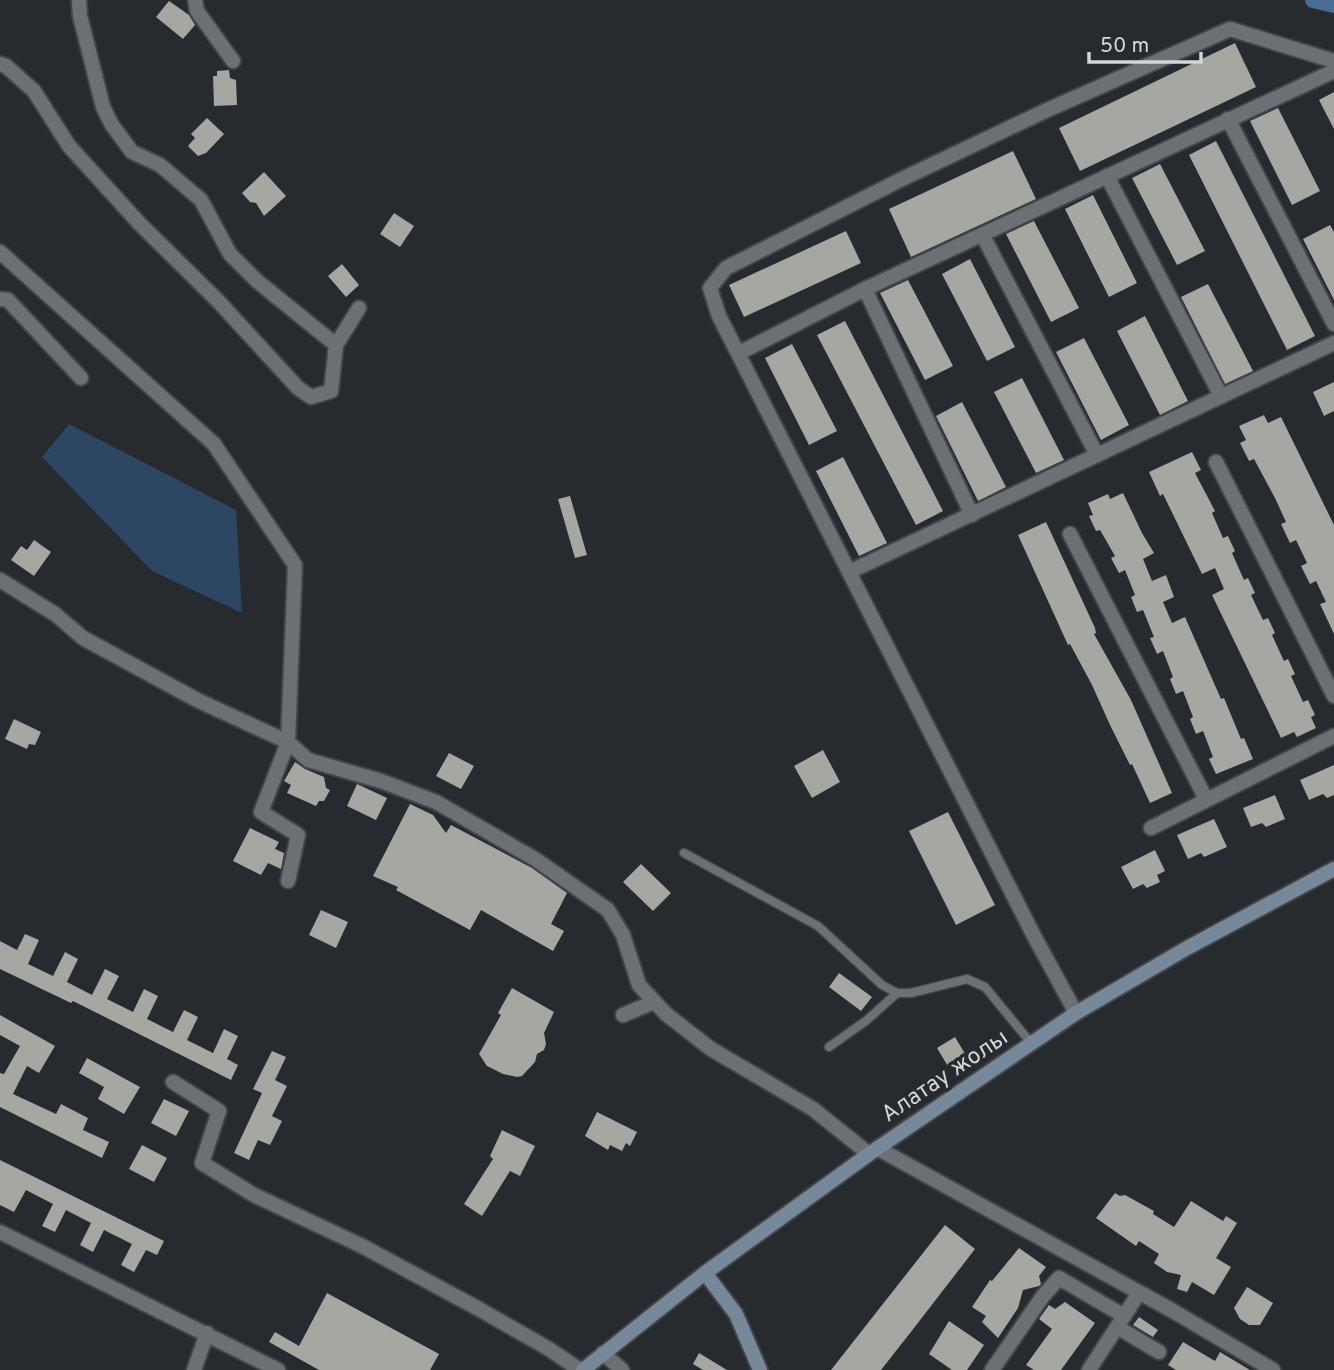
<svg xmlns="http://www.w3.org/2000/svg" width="1334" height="1370" font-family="Overpass,sans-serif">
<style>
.green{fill:#2d4664}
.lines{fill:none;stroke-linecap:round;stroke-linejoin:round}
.canal{stroke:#4a6d97;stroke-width:16}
.building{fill:#a4a7a2}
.service-casing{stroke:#434648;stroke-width:11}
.minor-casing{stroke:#434648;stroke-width:18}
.secondary-casing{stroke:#434648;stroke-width:18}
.service{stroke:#6c7074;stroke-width:8}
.minor{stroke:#6c7074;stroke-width:14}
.secondary{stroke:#77889b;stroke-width:14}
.labels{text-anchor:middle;stroke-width:7;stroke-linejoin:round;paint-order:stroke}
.street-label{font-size:23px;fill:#d4d6d8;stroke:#272a2e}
</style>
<rect width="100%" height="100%" fill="#272a2e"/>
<polygon class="green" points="69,424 236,510 242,613 152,571 42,457"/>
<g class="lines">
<polyline class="canal" points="1313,0 1334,5"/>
</g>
<g class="building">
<polygon points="169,1 189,15 195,25 183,39 156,17"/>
<polygon points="1235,43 1256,87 1080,171 1059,128"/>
<polygon points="229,70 230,78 236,80 237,105 214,106 213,76 217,76 217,71"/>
<polygon points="1334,92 1334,129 1319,100"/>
<polygon points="1278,108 1320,191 1292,205 1250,121"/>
<polygon points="207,118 224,134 206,153 198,156 188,146 195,138 191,134"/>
<polygon points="1216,141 1315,336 1287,350 1189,155"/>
<polygon points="1013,151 1036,199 911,257 889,209"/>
<polygon points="1160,164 1205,251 1177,265 1132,178"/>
<polygon points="264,172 286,196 264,216 256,203 250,202 242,193"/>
<polygon points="1093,195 1137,283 1109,297 1065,209"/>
<polygon points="394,213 414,226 400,247 380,234"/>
<polygon points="1034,221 1079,308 1051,322 1006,234"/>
<polygon points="1330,225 1334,232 1334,300 1303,239"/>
<polygon points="846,231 861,263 744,317 729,285"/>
<polygon points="970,259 1015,347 987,361 942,274"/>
<polygon points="342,264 359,285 346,297 328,276"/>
<polygon points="908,280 953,366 925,380 880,293"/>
<polygon points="1208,284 1253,371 1225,384 1181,297"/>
<polygon points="1145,316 1188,401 1160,415 1117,331"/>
<polygon points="845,321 943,511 916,525 817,335"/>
<polygon points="1084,338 1129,425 1101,440 1056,352"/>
<polygon points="792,344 837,431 809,445 765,358"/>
<polygon points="1022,378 1064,460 1036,473 994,392"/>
<polygon points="1334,382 1334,411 1324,416 1313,392"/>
<polygon points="962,402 1006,487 978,501 936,416"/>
<polygon points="1264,415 1268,423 1281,417 1334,525 1334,634 1320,604 1326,602 1316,581 1310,584 1301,566 1307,563 1296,540 1290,543 1281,524 1286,522 1275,498 1254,459 1249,461 1240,443 1246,440 1239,426"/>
<polygon points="1192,452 1201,470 1195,473 1215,511 1212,513 1223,538 1228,536 1235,551 1232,553 1244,580 1248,578 1255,593 1251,595 1263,620 1268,618 1275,633 1272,635 1284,661 1288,659 1295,674 1291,676 1303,702 1308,700 1315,715 1311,717 1316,728 1297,737 1294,732 1281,738 1212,595 1224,589 1215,568 1202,574 1163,494 1160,496 1149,472"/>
<polygon points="843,457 887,543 859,556 816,471"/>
<polygon points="1123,493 1142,533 1154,553 1143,559 1152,581 1166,575 1174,597 1163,602 1172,623 1185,617 1221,699 1224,698 1241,739 1244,738 1253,759 1216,774 1209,759 1213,757 1203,731 1196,734 1190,719 1193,717 1183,691 1176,694 1170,679 1173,677 1163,651 1157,654 1150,638 1154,637 1143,610 1137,612 1131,597 1135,595 1125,570 1119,573 1111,558 1115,556 1100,530 1096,531 1089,516 1093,515 1088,503 1108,494 1110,499"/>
<polygon points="570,496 587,555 575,558 558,499"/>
<polygon points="1046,522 1095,628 1096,633 1094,634 1131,700 1172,793 1150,803 1132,764 1130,765 1110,725 1092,685 1070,644 1068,645 1018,535"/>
<polygon points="34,540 51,552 34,576 11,560 21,546 27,550"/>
<polygon points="14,719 41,732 35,745 29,744 27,749 5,739"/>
<polygon points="823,750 840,782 812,798 794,766"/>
<polygon points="449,753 474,766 461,789 436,776"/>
<polygon points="295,762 305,769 324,777 326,788 330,790 324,801 319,801 316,806 287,793 291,785 284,781"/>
<polygon points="1334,765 1334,795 1327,798 1323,794 1309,800 1300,780"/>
<polygon points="357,784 387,798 376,820 347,806"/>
<polygon points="1275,795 1285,819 1266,827 1262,823 1251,827 1243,808"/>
<polygon points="410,804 433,815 446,833 451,825 532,868 567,893 551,924 564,931 553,951 481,910 470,930 396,890 398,887 373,876"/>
<polygon points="948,812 995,905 956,925 909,831"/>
<polygon points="1214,819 1227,847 1204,857 1201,853 1188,859 1177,835"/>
<polygon points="250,828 279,842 275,849 284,853 281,869 268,863 261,875 233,861"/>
<polygon points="1155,850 1165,871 1157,875 1160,882 1147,888 1143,884 1133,889 1121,867"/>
<polygon points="641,864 671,893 653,911 623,882"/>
<polygon points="321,910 348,922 336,948 309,935"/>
<polygon points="25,934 39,940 28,964 53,976 65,952 78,959 67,982 92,995 105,969 119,976 107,999 133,1012 144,989 158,996 147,1019 173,1032 184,1010 198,1017 187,1040 213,1053 224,1029 238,1036 227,1059 238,1065 231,1080 73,1001 71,1003 0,969 0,941 17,950"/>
<polygon points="839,973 872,997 861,1011 829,987"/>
<polygon points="512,988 554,1012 544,1033 546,1044 544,1050 537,1054 535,1062 522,1076 517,1077 503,1074 487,1066 479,1054 501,1015 498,1013"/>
<polygon points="0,1015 55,1046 39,1073 27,1066 13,1094 56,1114 61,1104 88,1118 83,1130 109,1142 102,1158 0,1107 0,1073 4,1074 20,1046 0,1035"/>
<polygon points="955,1037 967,1057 949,1068 937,1048"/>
<polygon points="272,1051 286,1057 275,1080 287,1086 272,1116 282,1121 270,1145 258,1140 249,1160 234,1153 262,1093 253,1089"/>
<polygon points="87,1058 140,1087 124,1114 98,1099 104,1087 79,1073"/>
<polygon points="164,1099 189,1111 176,1136 151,1123"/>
<polygon points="597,1112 637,1132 630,1146 626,1143 622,1151 610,1145 608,1150 585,1136"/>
<polygon points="502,1130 535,1146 520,1176 510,1171 482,1216 464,1204 493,1159 490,1156"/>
<polygon points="142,1145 167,1158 154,1182 129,1169"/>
<polygon points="0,1160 164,1241 157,1255 146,1250 134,1272 121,1265 132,1244 104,1230 93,1252 80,1245 91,1223 66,1210 55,1232 42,1226 53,1204 26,1190 14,1212 0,1205"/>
<polygon points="1115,1193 1120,1196 1125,1195 1154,1211 1153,1214 1174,1227 1191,1201 1223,1221 1226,1216 1237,1223 1216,1258 1231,1267 1214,1295 1192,1282 1187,1292 1177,1289 1181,1275 1167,1272 1154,1263 1159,1254 1139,1241 1136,1246 1096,1218"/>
<polygon points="945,1225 975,1249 914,1328 881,1370 831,1370"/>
<polygon points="1019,1248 1046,1267 1039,1276 1041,1284 1039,1286 1023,1290 1018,1308 998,1338 982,1322 986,1316 972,1307 990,1280 992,1281"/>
<polygon points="1247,1287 1273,1303 1260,1325 1249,1325 1240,1319 1234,1308"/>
<polygon points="327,1293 439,1354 430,1370 319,1370 269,1342 275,1332 299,1346"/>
<polygon points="1065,1302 1095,1323 1061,1370 1034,1370 1026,1365 1052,1329 1039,1319 1049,1305 1055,1309"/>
<polygon points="1139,1317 1158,1330 1153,1337 1133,1325"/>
<polygon points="949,1321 984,1345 967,1370 952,1370 929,1354"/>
<polygon points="1183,1342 1215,1361 1220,1352 1250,1370 1176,1370 1168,1365"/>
<polygon points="699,1353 727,1370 703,1370 693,1364"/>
</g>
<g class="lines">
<g class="service-casing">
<g id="service">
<polyline points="684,853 818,926 882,985 897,993 911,993 967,979 985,987 1031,1043"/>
<polyline points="829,1047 867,1020 897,993"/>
</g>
</g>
<g class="minor-casing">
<g id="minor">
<polyline points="195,0 197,11 233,61"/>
<polyline points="0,64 6,66 34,91 69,146 139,223 219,302 298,388 311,397 331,391 336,345 257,281 230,254 201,200 160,165 132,152 112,125 103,107 80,16 79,1"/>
<polyline points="1228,119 1334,324"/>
<polyline points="1107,176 1221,396"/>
<polyline points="983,236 1097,455"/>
<polyline points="0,252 214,444 295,565 288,742 308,760 381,781 436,802 535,859 608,910 623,935 639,985 666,1014 711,1049 813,1109 869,1154"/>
<polyline points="865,289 972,515"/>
<polyline points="0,299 8,300 81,378"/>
<polyline points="336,345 359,308"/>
<polyline points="739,353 865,289 1334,71"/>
<polyline points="1216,462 1334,696"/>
<polyline points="1070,534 1206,799"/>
<polyline points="849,572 1334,343"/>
<polyline points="0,580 55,614 83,638 197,700 288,742 261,812 298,835 288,881"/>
<polyline points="1151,828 1334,736"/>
<polyline points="1076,1013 1034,936 719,316 710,288 726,268 902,179 1045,111 1230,29 1334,61"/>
<polyline points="623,1015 654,1002"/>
<polyline points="173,1082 219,1111 202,1163 254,1195 362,1246 479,1309 549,1349 580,1370"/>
<polyline points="877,1148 1173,1311 1273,1370"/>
<polyline points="0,1232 278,1370"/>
<polyline points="1117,1327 1159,1352"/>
<polyline points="603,1353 622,1370"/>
<polyline points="194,1370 207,1333"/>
<polyline points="992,1370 1043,1296 1059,1278 1124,1316"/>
<polyline points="1089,1370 1139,1293"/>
</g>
</g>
<g class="secondary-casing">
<g id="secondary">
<polyline points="705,1273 736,1314 760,1370"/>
<polyline points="583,1370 705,1273 869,1154 1076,1013 1187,948 1334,869"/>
</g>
</g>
<use href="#service" class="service"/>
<use href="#minor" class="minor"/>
<use href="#secondary" class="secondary"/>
</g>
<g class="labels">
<g class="street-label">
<text transform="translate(944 1075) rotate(-34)" y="8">Алатау жолы</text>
</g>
</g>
<path d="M1089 52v10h112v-10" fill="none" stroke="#d4d6d8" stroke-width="3.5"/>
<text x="1100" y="52" font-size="21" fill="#d4d6d8" stroke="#272a2e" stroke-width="5" paint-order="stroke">50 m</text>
</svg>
